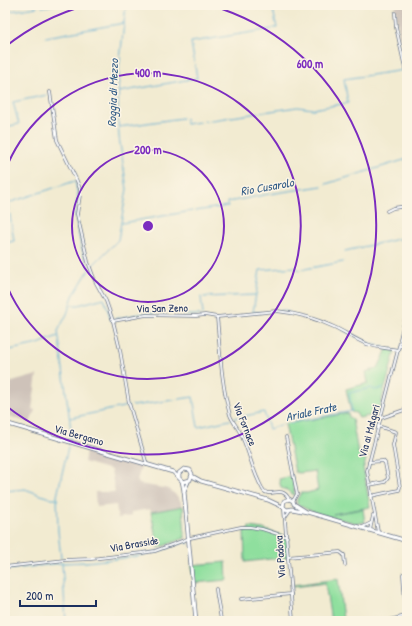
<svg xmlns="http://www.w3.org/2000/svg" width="412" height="626" font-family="'Patrick Hand',sans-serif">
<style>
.industrial{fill:#cec2b9}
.green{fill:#8fdf9e;stroke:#55877e}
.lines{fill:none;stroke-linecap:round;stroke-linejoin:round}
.stream{stroke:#55a9d1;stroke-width:1}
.street-casing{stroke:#667186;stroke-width:3.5}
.secondary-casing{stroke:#667186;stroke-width:4.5}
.primary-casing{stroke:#667186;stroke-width:4.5}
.street{stroke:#fff;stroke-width:2}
.secondary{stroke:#fff;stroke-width:3}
.primary{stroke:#fff;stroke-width:3}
.ring{fill:none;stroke:#7b2cbf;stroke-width:2}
.labels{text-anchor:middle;stroke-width:3;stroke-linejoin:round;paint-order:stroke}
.street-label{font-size:11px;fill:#1b2f5e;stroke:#fcf5e5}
.water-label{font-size:12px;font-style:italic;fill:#2f5a86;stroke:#fcf5e5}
.centre{fill:#7b2cbf;stroke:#fcf5e5;stroke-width:2}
.ring-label{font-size:12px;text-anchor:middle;font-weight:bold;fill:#7b2cbf;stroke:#fcf5e5;stroke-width:3;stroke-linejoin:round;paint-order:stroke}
</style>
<rect width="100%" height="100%" fill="#fcf5e5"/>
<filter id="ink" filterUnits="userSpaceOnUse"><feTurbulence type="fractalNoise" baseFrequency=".025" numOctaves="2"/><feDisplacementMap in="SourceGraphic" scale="8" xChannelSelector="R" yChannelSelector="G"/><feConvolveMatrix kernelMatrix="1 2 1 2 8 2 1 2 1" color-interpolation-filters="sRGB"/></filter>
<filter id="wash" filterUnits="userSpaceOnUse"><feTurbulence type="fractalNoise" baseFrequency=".012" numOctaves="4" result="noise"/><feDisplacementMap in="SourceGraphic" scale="16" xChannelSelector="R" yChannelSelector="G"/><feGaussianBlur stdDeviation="0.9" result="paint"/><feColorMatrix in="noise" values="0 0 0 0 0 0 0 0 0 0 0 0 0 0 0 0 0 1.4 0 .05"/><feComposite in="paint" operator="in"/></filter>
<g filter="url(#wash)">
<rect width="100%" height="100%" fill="#f2ebd1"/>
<g class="industrial">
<polygon points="395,5 407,5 407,56 404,56 399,35"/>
<polygon points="37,375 32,409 35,410 30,423 5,415 5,384"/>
<polygon points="86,452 141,467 137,480 139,484 169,489 179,498 183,506 151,512 150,509 131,512 131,516 118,518 116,505 96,507 95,492 115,492 111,470 84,462"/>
</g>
<g class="green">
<polygon points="387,349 395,351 378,414 359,418 356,413 351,412 346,389 368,383 366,372 378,368"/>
<path d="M348 413 349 417 352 419 358 453 368 452 364 467H363L370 507 333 514 363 509 365 523 361 522 360 524C339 518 317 516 297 504V499L301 493H307L318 490 315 471 299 473 295 472 285 424Z"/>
<polygon points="292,476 295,496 287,490 281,488 279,479"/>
<polygon points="183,506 185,538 158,548 151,512"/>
<polygon points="249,527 263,529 287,537 288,557 245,562 244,531 248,530"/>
<polygon points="226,562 227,580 194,583 192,565"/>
<polygon points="338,579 343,619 331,621 325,583 293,587 293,585"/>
</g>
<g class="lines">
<g class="stream">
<polyline points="272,5 277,28 274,28"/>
<polyline points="42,7 54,5"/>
<polyline points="11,11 37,7"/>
<polyline points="5,12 7,12"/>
<polyline points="46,37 124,23"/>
<polyline points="407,57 407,59"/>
<polyline points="119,92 197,78 191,42 272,29"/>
<polyline points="298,107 313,109 348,103 344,79 404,70"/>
<polyline points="185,118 186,124 297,107"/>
<polyline points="5,127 19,124 13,102 47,95"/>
<polyline points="119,127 182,118"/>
<polyline points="326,184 407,159"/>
<polyline points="195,211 228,206 228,202 269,194 322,186"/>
<polyline points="122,223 192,211"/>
<polyline points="5,243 14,241 8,203 75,181 78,196 76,204 75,215 81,246 89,269"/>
<polyline points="345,251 407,237"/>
<polyline points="92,266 118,240 127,189 119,137 118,118 119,69 126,5"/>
<polyline points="201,297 203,314"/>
<polyline points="204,297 255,295"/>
<polyline points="71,305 78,305 104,298 111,320"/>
<polyline points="280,310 289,312"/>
<polyline points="261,312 253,312 260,270 295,267 299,270 343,262"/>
<polyline points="183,315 200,315"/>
<path d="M114 319C131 316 148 310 166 314"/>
<polyline points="343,330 369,343 384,347"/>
<polyline points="5,351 38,344 58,336"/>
<polyline points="132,405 133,406 193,397 198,427 230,420"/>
<polyline points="70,418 128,406"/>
<polyline points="235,418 264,412 269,429 284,424 352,411 349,393 371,388 375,390 383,388"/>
<polyline points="70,439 71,430 58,331 67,314 73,296 89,270"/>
<polyline points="5,491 25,489 52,499 56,499"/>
<polyline points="61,558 58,531 57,496 68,447"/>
<polyline points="62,564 66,621"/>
<polyline points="5,570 62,563 86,562 133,557 157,552 187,541 188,544"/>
</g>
</g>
</g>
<g filter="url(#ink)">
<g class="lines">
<g class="street-casing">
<g id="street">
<polyline points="395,13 396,27 407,77"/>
<path d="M50 92 57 140 77 181 80 189V195L77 214 88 262 95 281 106 301 113 321 146 315 196 316 205 315 217 317 277 311C296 313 317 319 334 327 345 332 356 340 367 344 377 348 387 348 398 350"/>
<polyline points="387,211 393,208 407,206"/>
<path d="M217 317C220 349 221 383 230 415 233 423 240 430 243 439 250 455 253 472 262 488 268 501 281 483 289 499"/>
<polyline points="113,321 120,350 129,403 147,465"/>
<circle cx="402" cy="344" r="2.5"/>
<polyline points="401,342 400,339 405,319"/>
<polyline points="403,347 407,347"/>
<polyline points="381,418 407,409"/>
<polyline points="286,437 297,494 293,501"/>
<polyline points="369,462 383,461 385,463 388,478 385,482 369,485"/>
<polyline points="371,496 399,490 400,487 393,445 396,432 378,426"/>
<polyline points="284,509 293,621"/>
<polyline points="285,517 290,510"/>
<polyline points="361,528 371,523"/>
<polyline points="370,530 373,516"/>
<polyline points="378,532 367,471 399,346"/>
<polyline points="288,557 340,552 344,555 345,565"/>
<polyline points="5,567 65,560 91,559 142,553 155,551 190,538 241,527 250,527 262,529 287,537"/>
<polyline points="403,574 406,616"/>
<path d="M216 589C217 600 220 610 221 621"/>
<polyline points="241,599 291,594"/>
<polyline points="385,621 406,616"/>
</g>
</g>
<g class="secondary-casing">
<g id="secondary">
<polyline points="182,481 184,491 196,621"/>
<polyline points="184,491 188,482"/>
</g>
</g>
<g class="primary-casing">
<g id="primary">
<polyline points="5,423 173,472 183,482 190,480 192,474 190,470 184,469 179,473 179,477"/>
<polyline points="192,476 201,481 268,500 283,507 287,510 292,509 307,512 407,541"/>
<polyline points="283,507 284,501 289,499 293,501 294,504 305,511"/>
</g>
</g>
<use href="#street" class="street"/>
<use href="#secondary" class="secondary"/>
<use href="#primary" class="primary"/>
</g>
</g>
<g class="ring">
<circle cx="148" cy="226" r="76"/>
<path d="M5 171A153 153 0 1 1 5 281"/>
<path d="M5 47A229 229 0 0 1 87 5M209 5A229 229 0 1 1 5 405"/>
</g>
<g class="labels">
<g class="street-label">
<text transform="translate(162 308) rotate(-1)" y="4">Via San Zeno</text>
<text transform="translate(245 424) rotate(68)" y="4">Via Fornace</text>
<text transform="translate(369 431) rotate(-75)" y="4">Via ai Malgari</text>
<text transform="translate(79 435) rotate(16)" y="4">Via Bergamo</text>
<text transform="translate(134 544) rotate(-10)" y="4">Via Brasside</text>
<text transform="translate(280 557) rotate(-94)" y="4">Via Padova</text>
</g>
<g class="water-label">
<text transform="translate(113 93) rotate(-88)" y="4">Roggia di Mezzo</text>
<text transform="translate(267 187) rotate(-10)" y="4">Rio Cusarolo</text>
<text transform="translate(311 412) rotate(-12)" y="4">Ariale Frate</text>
</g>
</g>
<circle cx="148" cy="226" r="6" class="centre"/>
<g class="ring-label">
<text x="310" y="68">600 m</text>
<text x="148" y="77">400 m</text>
<text x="148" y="154">200 m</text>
</g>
<rect width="412" height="626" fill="none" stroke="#fcf5e5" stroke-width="20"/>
<path d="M20 600v6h76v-6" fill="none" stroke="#1b2f5e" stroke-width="2"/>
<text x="26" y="600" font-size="12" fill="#1b2f5e" stroke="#fcf5e5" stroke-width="3" paint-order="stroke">200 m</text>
</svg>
